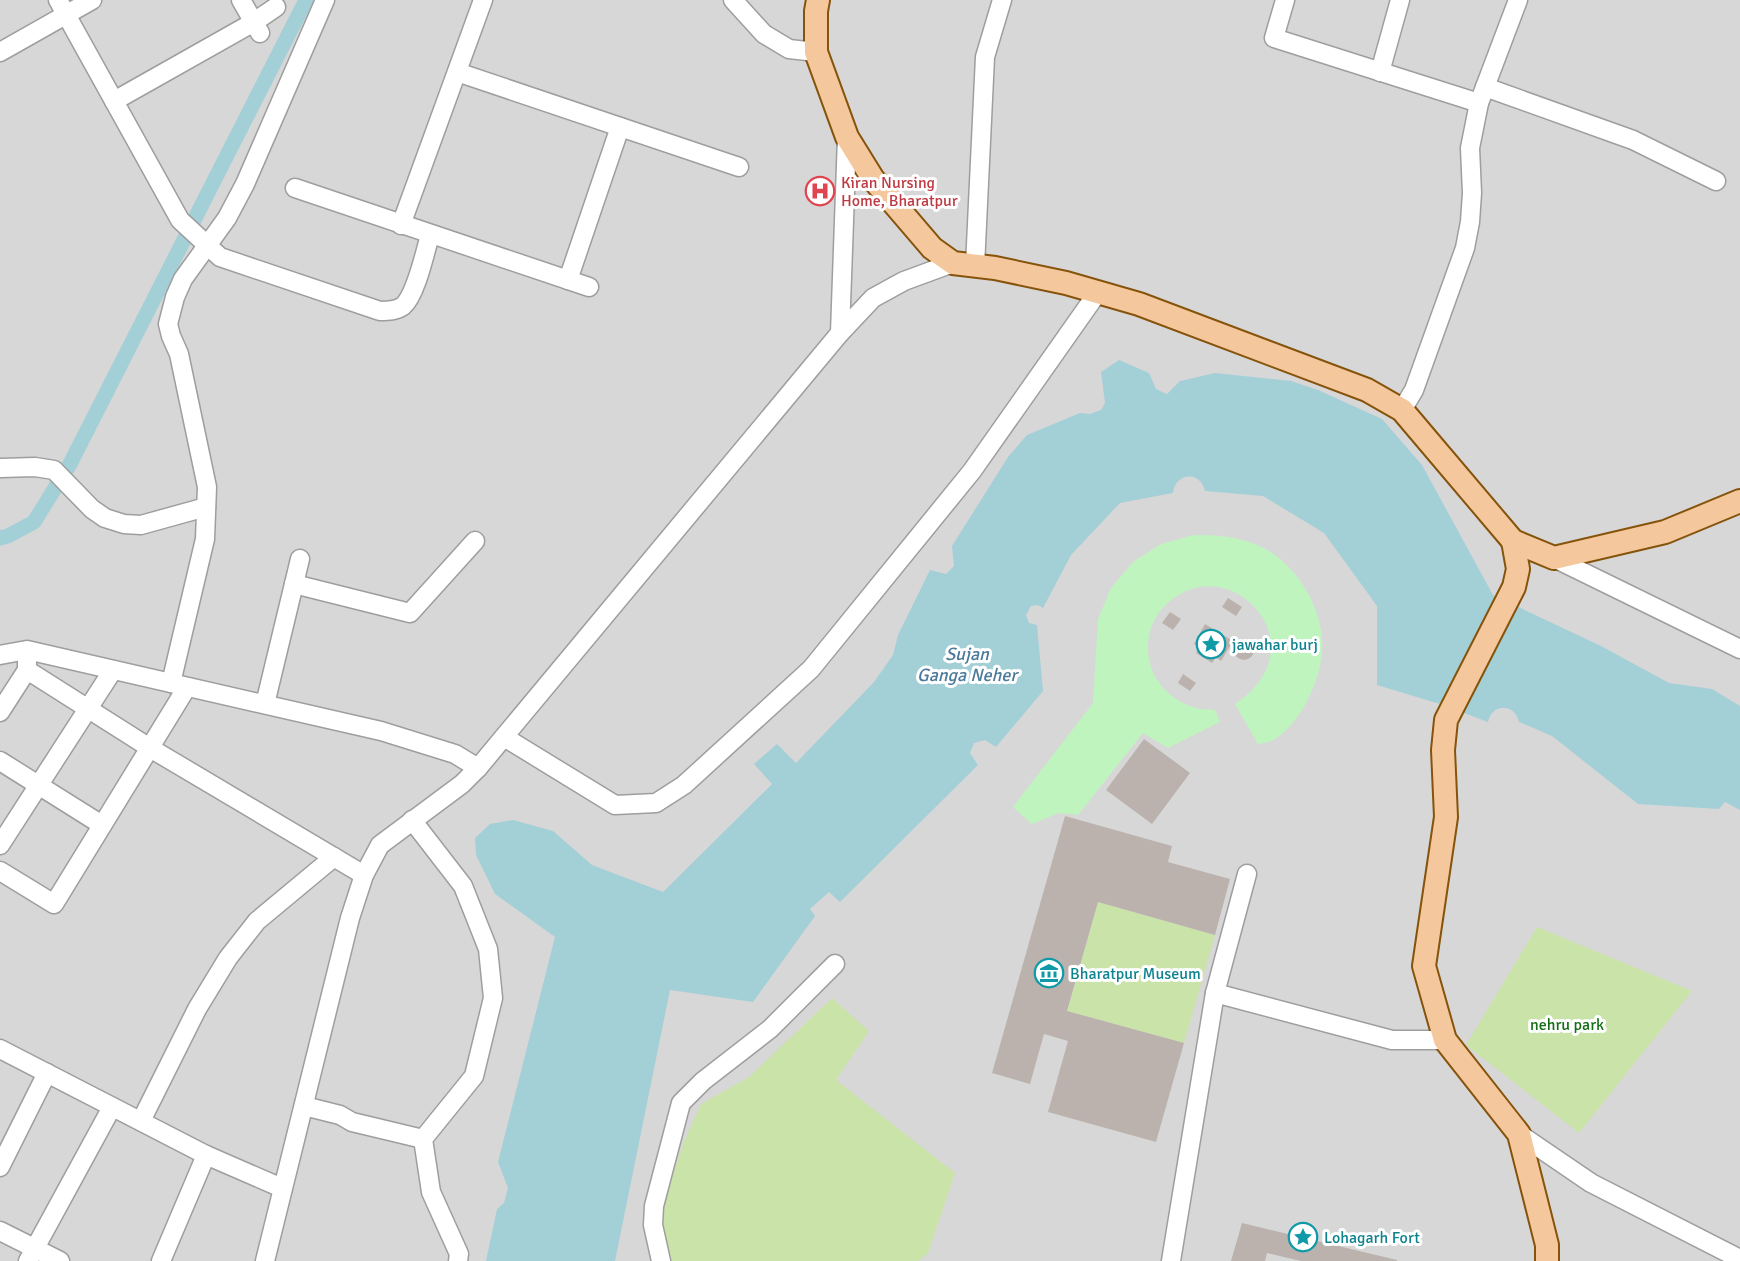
<svg xmlns="http://www.w3.org/2000/svg" width="1740" height="1261" font-family="Signika,sans-serif">
<style>
.residential{fill:#d8d7d7}
.grass{fill:#cae3a9}
.park{fill:#bff4bf}
.water{fill:#a3cfd7}
.lines{fill:none;stroke-linecap:round;stroke-linejoin:round}
.canal{stroke:#a3cfd7;stroke-width:15}
.building{fill:#bbb2ad}
.minor-casing{stroke:#9e9e9e;stroke-width:21}
.major-casing{stroke:#86530b;stroke-width:26}
.minor{stroke:#fff;stroke-width:18}
.major{stroke:#f4c79d;stroke-width:22}
.labels{text-anchor:middle;stroke-width:6;stroke-linejoin:round;paint-order:stroke}
.health-label{font-size:16px;fill:#be3a42;stroke:#fff;text-anchor:start}
.culture-label{font-size:16px;fill:#0d838f;stroke:#fff;text-anchor:start}
.park-label{font-size:16px;fill:#136e13;stroke:#fff}
.water-label{font-size:18px;font-style:italic;fill:#4c7a9b;stroke:#fff}
</style>
<rect width="100%" height="100%" fill="#ebe7e0"/>
<rect class="residential" x="0" y="0" width="1740" height="1261"/>
<g class="grass">
<polygon points="1098,902 1215,935 1184,1043 1067,1011"/>
<polygon points="1537,927 1692,991 1579,1133 1466,1045"/>
<polygon points="832,998 869,1031 836,1080 955,1173 928,1253 918,1261 670,1261 661,1231 662,1208 683,1144 701,1104 749,1077"/>
</g>
<path class="park" d="M1194 535C1216 535 1236 536 1257 545 1296 561 1326 611 1322 653 1320 672 1314 688 1305 705 1300 715 1283 737 1271 741 1267 743 1262 743 1258 744L1235 704C1323 645 1230 548 1169 602 1158 611 1152 622 1149 636 1143 668 1162 697 1193 707 1200 710 1208 709 1215 710L1220 722 1168 748 1143 733 1078 815 1059 813 1032 824 1013 807 1093 703 1098 619 1111 588 1133 562 1161 544Z"/>
<path class="water" d="M1119 360 1149 373 1156 389 1167 394 1180 381 1215 373 1291 381 1318 390 1382 419 1422 465 1493 595 1601 646 1669 683 1712 689 1740 706V810L1725 802 1719 809 1638 804 1552 736 1519 722C1515 703 1492 703 1488 722L1440 704 1377 685V606L1324 533 1263 496 1205 491C1200 470 1175 473 1173 493L1120 503 1071 555 1043 608 1038 605 1031 606 1026 615 1029 623 1037 625 1043 691 996 747 985 740 974 743 970 753 978 765 840 902 829 892 810 909 815 916 753 1002 670 990 615 1261H486L497 1209 504 1203 508 1188 498 1162 555 937 495 894 476 855 475 838 490 824 513 820 553 831 592 865 663 892 772 784 754 764 777 744 796 763 874 682 893 655 898 635 930 570 946 574 954 566 952 546 1008 457 1027 435 1080 413 1090 414 1101 410 1105 403 1101 372Z"/>
<g class="lines">
<polyline class="canal" points="0,538 8,536 34,522 70,464 306,0"/>
</g>
<g class="building">
<polygon points="817,182 829,189 821,203 809,197"/>
<polygon points="1228,598 1242,607 1236,616 1222,607"/>
<polygon points="1170,612 1181,619 1173,630 1162,623"/>
<polygon points="1205,624 1233,641 1221,661 1216,657 1212,663 1196,653 1200,647 1194,644"/>
<circle cx="1244" cy="650" r="10"/>
<polygon points="1183,674 1196,683 1190,691 1178,683"/>
<polygon points="1144,739 1190,773 1152,824 1106,790"/>
<polygon points="1065,816 1172,846 1168,862 1230,879 1215,935 1098,902 1067,1011 1184,1043 1156,1142 1048,1112 1068,1041 1044,1034 1030,1084 992,1073"/>
<polygon points="1242,1223 1397,1260 1397,1261 1301,1261 1267,1253 1265,1261 1231,1261"/>
</g>
<g class="lines">
<g class="minor-casing">
<g id="minor">
<path d="M58 0 180 220 220 257 380 311C388 311 396 311 403 306 416 295 425 252 430 235"/>
<polyline points="241,0 260,33"/>
<polyline points="733,0 764,34 789,49 816,52"/>
<polyline points="1285,0 1274,38 1479,103"/>
<polyline points="0,52 92,0"/>
<polyline points="457,72 739,167"/>
<polyline points="1380,72 1400,0"/>
<polyline points="1485,87 1633,140 1716,181"/>
<polyline points="114,101 254,22 276,7"/>
<polyline points="295,188 589,287"/>
<polyline points="401,225 483,0"/>
<polyline points="975,266 985,57 1002,0"/>
<polyline points="568,280 620,127"/>
<polyline points="840,333 873,298 904,281 953,263"/>
<polyline points="1402,410 1414,390 1465,248 1470,222 1472,193 1470,148 1479,103 1518,0"/>
<polyline points="0,468 35,467 54,470 92,509 105,518 124,524 141,525 206,507"/>
<polyline points="1554,558 1740,649"/>
<polyline points="294,584 410,613 475,541"/>
<polyline points="0,655 27,650 381,731 455,754 478,768"/>
<polyline points="27,670 150,748 364,875"/>
<polyline points="171,683 205,539 207,487 179,354 171,336 168,324 175,297 183,279 227,218 245,184 325,0"/>
<polyline points="265,704 300,559"/>
<polyline points="0,712 27,670 27,659"/>
<polyline points="504,737 615,805 656,803 684,785 811,669 972,471 1098,292"/>
<polyline points="0,761 102,825"/>
<polyline points="412,820 463,886 488,949 493,998 474,1076 423,1139 431,1192 459,1254 458,1261"/>
<polyline points="0,845 113,670"/>
<polyline points="0,871 54,904 187,687"/>
<polyline points="1215,993 1392,1040 1445,1040"/>
<polyline points="0,1049 206,1155 282,1188"/>
<polyline points="304,1106 340,1115 352,1122 423,1139"/>
<polyline points="141,1121 197,1009 228,958 257,921 334,857"/>
<polyline points="1519,1134 1591,1183 1740,1259"/>
<polyline points="0,1167 47,1073"/>
<polyline points="0,1231 60,1261"/>
<polyline points="28,1261 112,1107"/>
<polyline points="161,1261 206,1155"/>
<polyline points="265,1261 350,918 364,875 380,845 462,784 478,768 840,333 847,137"/>
<polyline points="661,1261 653,1225 654,1206 681,1103 703,1081 770,1029 835,964"/>
<polyline points="1171,1261 1215,993 1247,874"/>
</g>
</g>
<g class="major-casing">
<g id="major">
<polyline points="818,0 816,11 816,52 847,137 873,179 932,248 953,263 995,268 1066,283 1139,304 1367,390 1402,410 1513,541 1554,558 1665,532 1740,501"/>
<polyline points="1513,541 1518,569 1514,587 1446,720 1443,750 1446,817 1424,966 1445,1040 1519,1134 1547,1245 1547,1261"/>
</g>
</g>
<use href="#minor" class="minor"/>
<use href="#major" class="major"/>
</g>
<defs>
<g id="hospital-ring" transform="scale(1.5)"><circle r="9.5" fill="#fff" stroke="#e0444e" stroke-width="1.5"/><path d="M-5-5h3v3.5h4V-5h3V5h-3V1.5h-4V5h-3Z" fill="#e0444e"/></g>
<g id="sight-ring" transform="scale(1.5)"><circle r="9.5" fill="#fff" stroke="#0f9aa8" stroke-width="1.5"/><path d="M0-6L1.8-2.2L6-1.7L2.9 1.2L3.7 5.4L0 3.3L-3.7 5.4L-2.9 1.2L-6-1.7L-1.8-2.2Z" fill="#0f9aa8"/></g>
<g id="museum-ring" transform="scale(1.5)"><circle r="9.5" fill="#fff" stroke="#0f9aa8" stroke-width="1.5"/><path d="M0-6L6-3V-2H-6V-3ZM-5-1h2V3h-2ZM-1-1h2V3h-2ZM3-1h2V3H3ZM-6 4H6V6H-6Z" fill="#0f9aa8"/></g>
</defs>
<g fill-rule="evenodd">
<use href="#hospital-ring" x="820" y="191"/>
<use href="#sight-ring" x="1211" y="644"/>
<use href="#museum-ring" x="1049" y="973"/>
<use href="#sight-ring" x="1303" y="1237"/>
</g>
<g class="labels">
<g class="health-label">
<text x="841" y="188">Kiran Nursing<tspan x="841" dy="18">Home, Bharatpur</tspan></text>
</g>
<g class="culture-label">
<text x="1232" y="650">jawahar burj</text>
<text x="1070" y="979">Bharatpur Museum</text>
<text x="1324" y="1243">Lohagarh Fort</text>
</g>
<g class="park-label">
<text x="1567" y="1030">nehru park</text>
</g>
<g class="water-label">
<text x="967" y="660">Sujan<tspan x="967" dy="21">Ganga Neher</tspan></text>
</g>
</g>
</svg>
